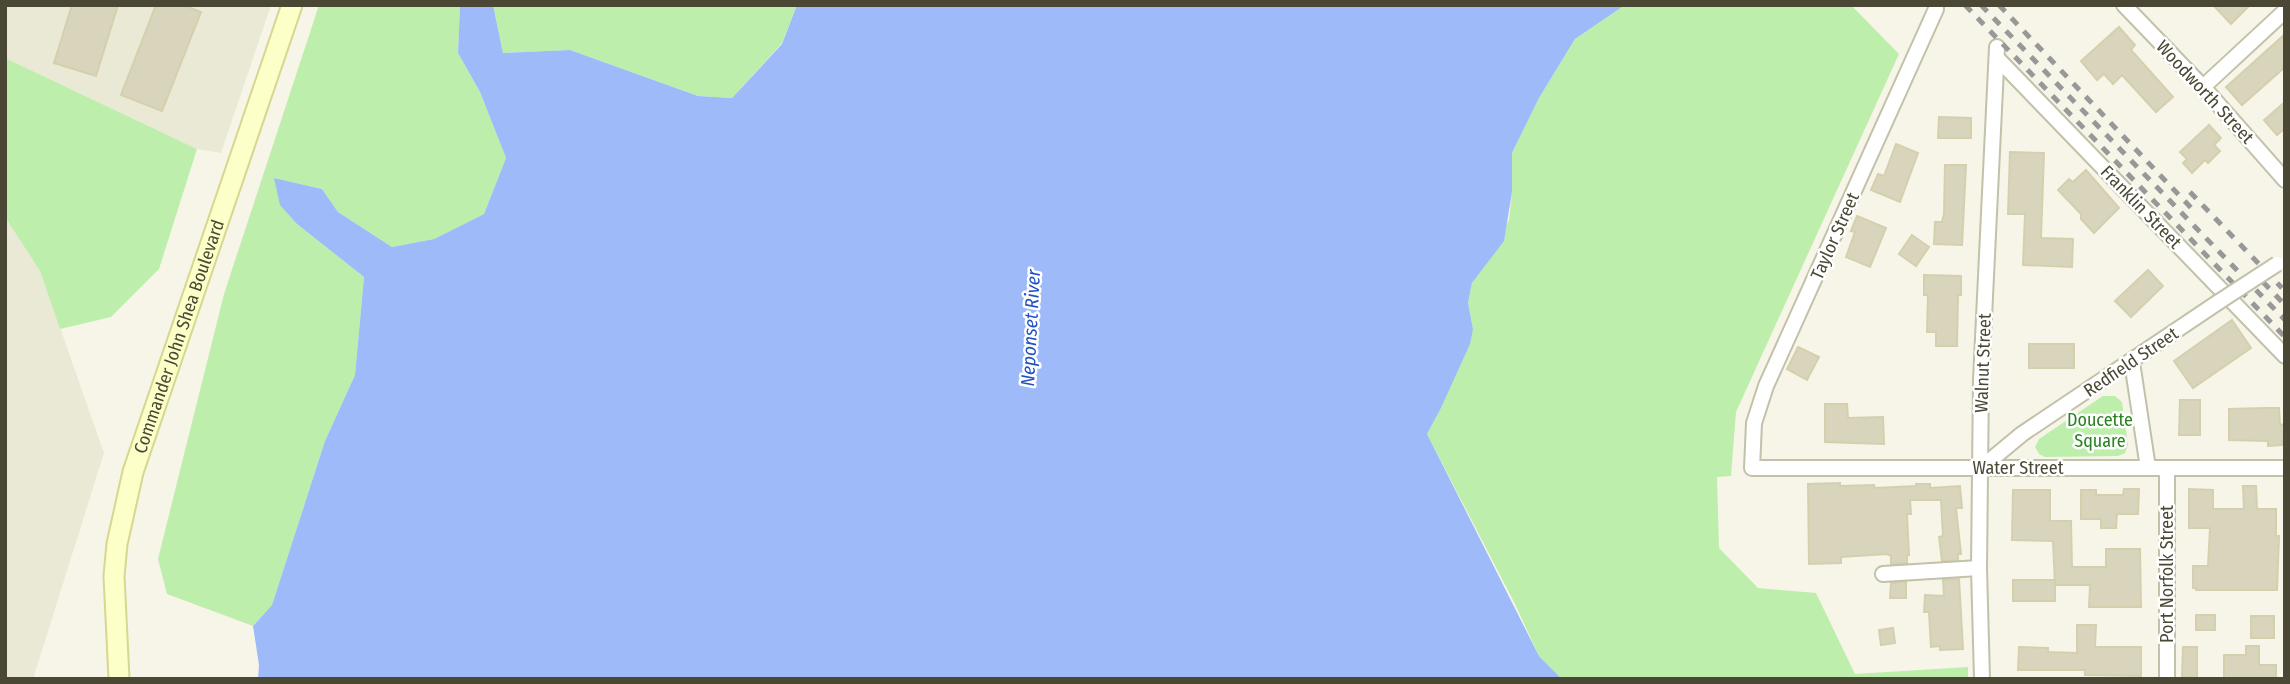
<svg xmlns="http://www.w3.org/2000/svg" width="2290" height="684" font-family="'Fira Sans Condensed',sans-serif">
<style>
.residential{fill:#eae9d5}
.green{fill:#beeeac}
.water{fill:#9ebaf9}
.building{fill:#d9d5bc;stroke:#d4d0ae;stroke-width:2}
.lines{fill:none;stroke-linecap:round;stroke-linejoin:round}
.street-casing{stroke:#c2c1a9;stroke-width:18}
.secondary-casing{stroke:#d6d790;stroke-width:23}
.street{stroke:#fff;stroke-width:14}
.secondary{stroke:#fdffc8;stroke-width:19}
.rail{stroke:#989898;stroke-width:5;stroke-dasharray:9 9;stroke-linecap:butt}
.street-bridge-casing{stroke:#c2c1a9;stroke-width:18;stroke-linecap:butt}
.street-bridge{stroke:#fff;stroke-width:14}
.labels{text-anchor:middle;stroke-width:5;stroke-linejoin:round;paint-order:stroke}
.street-label{font-size:18px;fill:#4a4835;stroke:#fff}
.park-label{font-size:18px;fill:#2a8321;stroke:#fff}
.water-label{font-size:19px;font-style:italic;fill:#2151c3;stroke:#fff}
</style>
<rect width="100%" height="100%" fill="#f6f5e8"/>
<g class="residential">
<polygon points="5,5 271,5 221,153 197,149 5,58"/>
<polygon points="5,217 40,271 104,453 33,679 5,679"/>
</g>
<g class="green">
<polygon points="319,5 460,5 458,53 480,92 506,158 484,214 434,239 392,247 338,212 322,189 274,178 297,224 364,277 355,375 325,441 272,605 253,626 167,594 158,559 224,294"/>
<polygon points="493,5 797,5 782,43 732,98 698,96 570,50 503,53"/>
<polygon points="1625,5 1851,5 1899,54 1736,412 1731,476 1717,477 1719,548 1758,588 1816,593 1855,674 1968,667 1968,679 1562,679 1539,656 1515,604 1427,434 1440,410 1473,329 1468,303 1472,283 1487,263 1509,220 1512,192 1512,153 1539,98 1575,39"/>
<polygon points="5,58 197,149 159,269 111,317 60,329 40,271 5,217"/>
<polygon points="2103,396 2115,396 2122,402 2128,445 2125,453 2118,456 2045,457 2039,454 2035,447 2039,439"/>
</g>
<polygon class="water" points="460,5 493,5 503,53 570,50 698,96 732,98 782,44 797,5 1625,5 1575,39 1539,98 1512,153 1512,192 1504,241 1472,283 1468,303 1473,329 1470,344 1440,410 1427,434 1539,656 1562,679 258,679 259,665 253,626 272,605 325,441 355,375 364,277 297,224 280,205 274,178 322,189 338,212 392,247 434,239 484,214 506,158 480,92 458,53"/>
<g class="building">
<polygon points="72,5 118,5 96,76 54,63"/>
<polygon points="156,5 183,5 201,12 162,111 121,95"/>
<polygon points="2213,5 2250,5 2231,24"/>
<polygon points="2119,27 2135,45 2131,50 2173,97 2156,112 2122,75 2113,84 2104,74 2097,80 2081,61"/>
<polygon points="2285,34 2285,67 2242,105 2226,87"/>
<polygon points="2285,102 2285,128 2277,135 2264,120"/>
<polygon points="1939,117 1971,118 1971,138 1938,138"/>
<polygon points="2209,125 2221,138 2214,145 2220,151 2208,163 2205,160 2192,173 2183,163 2187,159 2180,152"/>
<polygon points="1896,144 1918,153 1900,202 1871,190 1878,174 1884,176"/>
<polygon points="2010,152 2044,153 2041,238 2073,239 2072,267 2023,265 2025,214 2008,214"/>
<polygon points="1945,165 1966,165 1962,245 1934,244 1935,222 1942,222 1944,214"/>
<polygon points="2086,170 2119,208 2094,233 2081,219 2081,214 2058,190 2069,179 2073,182"/>
<polygon points="1857,216 1886,228 1870,267 1846,257 1855,232 1851,231"/>
<polygon points="1912,235 1929,247 1916,266 1899,254"/>
<polygon points="2148,270 2163,286 2131,317 2115,301"/>
<polygon points="1924,275 1961,276 1961,295 1958,295 1957,346 1936,346 1936,332 1927,332 1928,295 1924,295"/>
<polygon points="2232,320 2251,348 2193,388 2174,361"/>
<rect x="2029" y="344" width="45" height="24"/>
<polygon points="1798,347 1819,357 1807,380 1787,369"/>
<polygon points="2180,400 2200,400 2200,435 2179,435"/>
<polygon points="1825,404 1847,404 1848,418 1883,417 1884,444 1825,442"/>
<polygon points="2266,408 2279,408 2280,425 2285,424 2285,440 2282,440 2282,445 2268,446 2268,441 2229,440 2229,409"/>
<polygon points="1840,483 1840,486 1874,485 1875,488 1916,486 1916,484 1930,484 1930,488 1960,486 1962,508 1956,508 1961,554 1958,554 1958,560 1942,561 1939,537 1943,536 1941,500 1910,500 1911,514 1907,514 1909,555 1907,555 1907,563 1891,564 1891,556 1887,554 1841,557 1841,563 1809,564 1808,484"/>
<polygon points="2243,486 2256,486 2257,509 2276,509 2276,536 2279,536 2277,590 2196,590 2196,588 2193,588 2193,566 2208,566 2210,528 2189,528 2189,489 2213,490 2213,509 2244,509"/>
<polygon points="2124,489 2139,489 2138,514 2117,514 2116,528 2101,528 2101,519 2081,519 2081,490 2096,490 2096,495 2123,495"/>
<polygon points="2013,490 2050,490 2050,521 2071,521 2072,567 2106,567 2106,549 2140,549 2141,607 2089,607 2090,585 2055,585 2053,541 2012,540"/>
<polygon points="1959,579 1963,649 1940,650 1940,646 1931,647 1929,612 1924,612 1925,595 1944,596 1943,580"/>
<rect x="2013" y="580" width="42" height="21"/>
<polygon points="1906,582 1906,598 1890,598 1891,583"/>
<rect x="2196" y="615" width="19" height="15"/>
<rect x="2251" y="616" width="23" height="22"/>
<polygon points="2077,625 2096,625 2095,647 2141,647 2141,676 2085,675 2085,670 2018,670 2019,647 2048,648 2048,652 2077,653"/>
<polygon points="1893,628 1895,643 1881,645 1879,630"/>
<polygon points="2246,646 2259,646 2259,665 2276,665 2276,679 2224,679 2224,655 2246,655"/>
<polygon points="2183,647 2197,647 2197,678 2182,677"/>
</g>
<g class="lines">
<g class="street-casing">
<g id="street">
<polyline points="2124,5 2203,87 2285,180"/>
<polyline points="1936,9 1766,386 1754,423 1752,468 2285,468"/>
<polyline points="1997,58 2285,356"/>
<polyline points="2203,87 2285,11"/>
<polyline points="2132,362 2148,468"/>
<polyline points="1981,468 2022,434 2217,303"/>
<polyline points="1883,574 1979,568"/>
<polyline points="1982,679 1979,568 1981,380 1997,47"/>
<polyline points="2167,679 2167,468"/>
</g>
</g>
<g class="secondary-casing">
<g id="secondary">
<path id="s1" d="M119 679 114 576 117 544 133 472 292 5"/>
</g>
</g>
<use href="#street" class="street"/>
<use href="#secondary" class="secondary"/>
<g class="rail">
<polyline points="1965,5 2285,337"/>
<polyline points="1981,5 2285,320"/>
<polyline points="1999,5 2195,212"/>
<polyline points="2190,192 2282,288"/>
<polyline points="2263,282 2285,305"/>
</g>
<g class="street-bridge-casing">
<polyline id="street-bridge" points="2217,303 2277,264"/>
</g>
<use href="#street-bridge" class="street-bridge"/>
</g>
<g class="labels">
<g class="street-label">
<text transform="translate(2205 92) rotate(47)" y="6">Woodworth Street</text>
<text transform="translate(2141 207) rotate(46)" y="6">Franklin Street</text>
<text transform="translate(1835 236) rotate(-66)" y="6">Taylor Street</text>
<text dy="6" stroke="none"><textPath href="#s1" startOffset="352">Commander John Shea Boulevard</textPath></text>
<text transform="translate(2131 362) rotate(-34)" y="6">Redfield Street</text>
<text transform="translate(1983 363) rotate(-88)" y="6">Walnut Street</text>
<text x="2018" y="474">Water Street</text>
<text transform="translate(2167 574) rotate(-90)" y="6">Port Norfolk Street</text>
</g>
<g class="park-label">
<text x="2100" y="426">Doucette<tspan x="2100" dy="21">Square</tspan></text>
</g>
<g class="water-label">
<text transform="translate(1030 328) rotate(-87)" y="7">Neponset River</text>
</g>
</g>
<rect width="2290" height="684" fill="none" stroke="#4a4835" stroke-width="14"/>
</svg>
